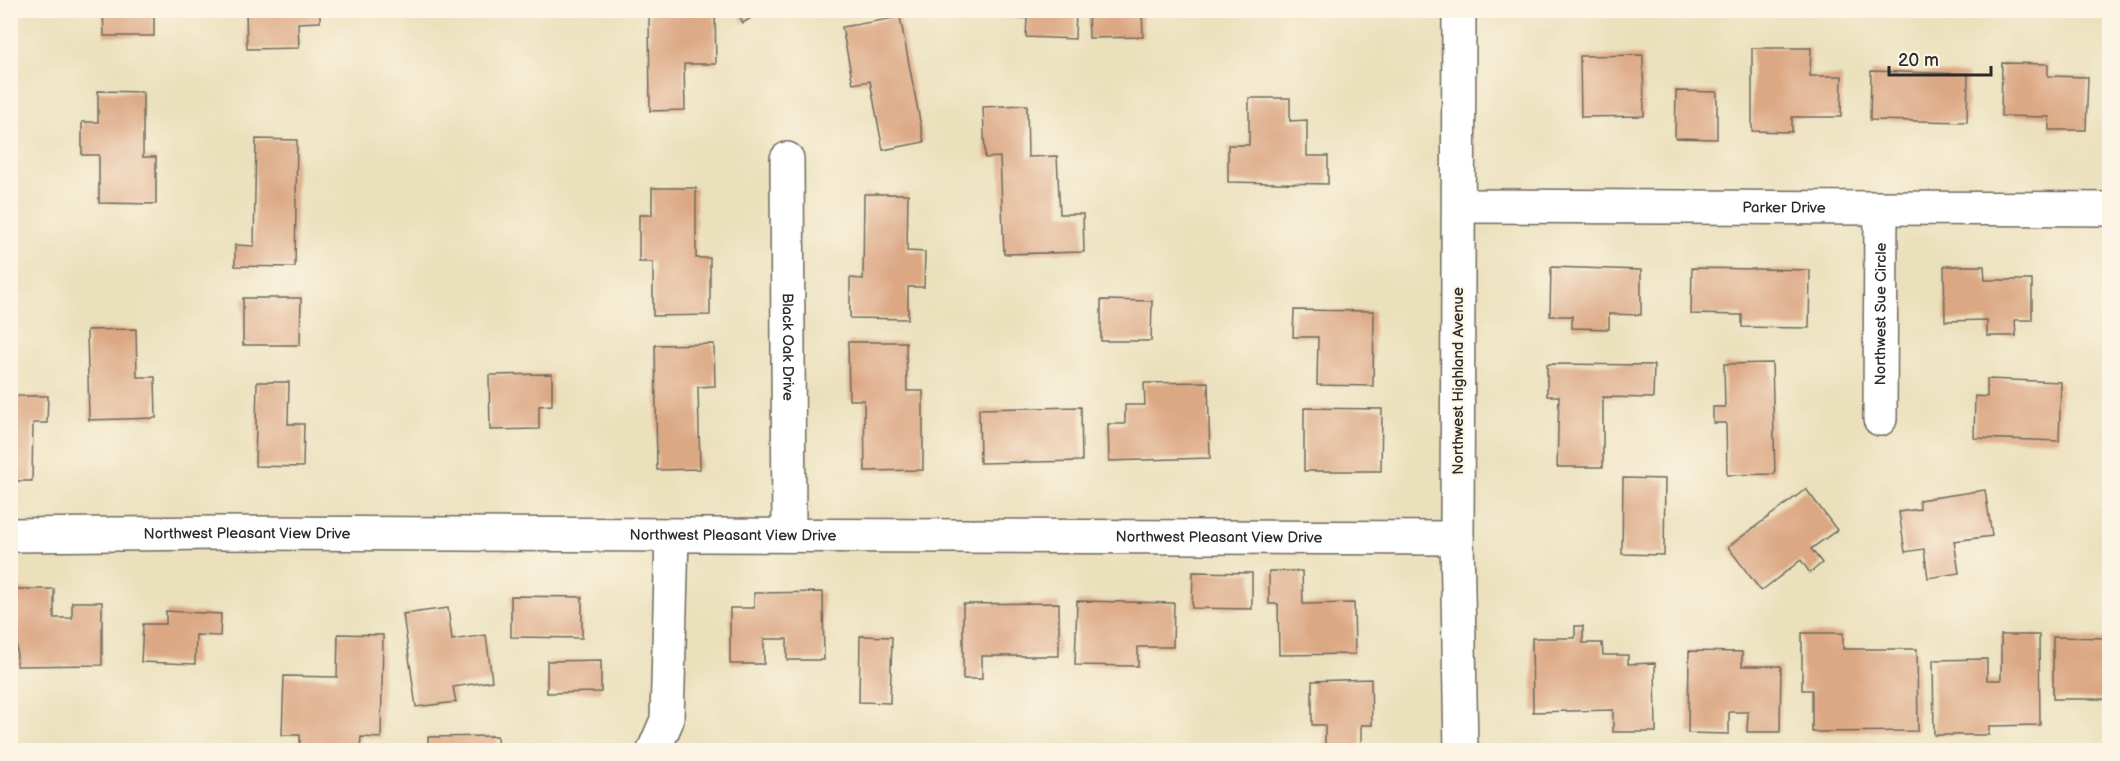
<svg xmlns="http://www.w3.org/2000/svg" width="2120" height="761" font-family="'Balsamiq Sans',sans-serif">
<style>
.building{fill:#dca783}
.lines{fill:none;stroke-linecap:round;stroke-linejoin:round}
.minor-casing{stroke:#6e6a5e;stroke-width:36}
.major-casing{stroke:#6e6a5e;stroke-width:36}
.minor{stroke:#fff;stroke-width:33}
.major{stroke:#fff;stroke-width:33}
.labels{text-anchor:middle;stroke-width:4.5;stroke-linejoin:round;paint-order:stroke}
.street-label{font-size:15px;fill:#2b2b2b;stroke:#fcf5e5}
</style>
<rect width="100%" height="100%" fill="#fcf5e5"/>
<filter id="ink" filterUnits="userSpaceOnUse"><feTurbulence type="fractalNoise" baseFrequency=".0167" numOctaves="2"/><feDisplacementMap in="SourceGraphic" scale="12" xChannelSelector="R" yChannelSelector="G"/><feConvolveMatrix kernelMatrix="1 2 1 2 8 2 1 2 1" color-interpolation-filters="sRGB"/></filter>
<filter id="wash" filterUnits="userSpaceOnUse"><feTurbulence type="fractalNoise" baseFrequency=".008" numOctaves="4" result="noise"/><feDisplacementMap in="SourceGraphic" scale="24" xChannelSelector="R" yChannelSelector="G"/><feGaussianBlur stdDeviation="1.35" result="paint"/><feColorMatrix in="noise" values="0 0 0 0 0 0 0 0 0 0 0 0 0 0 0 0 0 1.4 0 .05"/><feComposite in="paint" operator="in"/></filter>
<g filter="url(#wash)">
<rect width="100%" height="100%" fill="#ebe0bc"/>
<g id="blocks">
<g class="building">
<polygon points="103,10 154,10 154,36 104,36"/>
<polygon points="246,10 320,10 320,22 298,23 299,48 247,49"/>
<polygon points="649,10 715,10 716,64 684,64 685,110 650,111"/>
<polygon points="736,10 764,10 743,23"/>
<polygon points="991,10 1076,10 1075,39 1026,37 1027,18 991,17"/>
<polygon points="1088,10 1142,10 1143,37 1089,38"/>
<polygon points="900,17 924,142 883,150 870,81 853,84 842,27"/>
<polygon points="1752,48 1811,48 1810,76 1842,76 1841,117 1792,117 1792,132 1752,131"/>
<polygon points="1643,55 1644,116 1581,117 1580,56"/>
<polygon points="2002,63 2048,64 2048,76 2088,77 2086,130 2049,130 2049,117 2001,116"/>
<polygon points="1871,71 1968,74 1967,122 1870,120"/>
<polygon points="98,91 143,92 143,157 156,157 156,204 99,203 99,155 82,155 82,122 98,122"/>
<polygon points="1676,91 1717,92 1717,139 1675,138"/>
<polygon points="1249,98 1290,98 1290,121 1307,120 1307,156 1328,156 1328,184 1228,182 1228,145 1249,145"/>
<polygon points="1027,105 1028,157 1057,156 1060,214 1083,214 1084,252 1004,254 1000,157 985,158 983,107"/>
<polygon points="256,139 297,140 295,267 235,266 235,245 254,246"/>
<polygon points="652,188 696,188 696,258 710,258 710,315 653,316 653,262 639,262 639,215 652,215"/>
<polygon points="864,194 908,194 907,251 925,252 924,287 908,287 908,319 850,318 850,278 863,279"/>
<polygon points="1944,266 1984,266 1985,280 2032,280 2032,320 2015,320 2016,336 1987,336 1987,320 1945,321"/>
<polygon points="1551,267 1641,270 1641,315 1609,314 1609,329 1572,328 1572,316 1550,316"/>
<polygon points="1692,268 1810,270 1809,328 1742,327 1742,315 1691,314"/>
<polygon points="243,298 301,298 300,345 243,345"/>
<polygon points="1101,300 1152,301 1151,341 1101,341"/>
<polygon points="1294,310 1374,311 1373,386 1317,385 1318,337 1293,337"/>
<polygon points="136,329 137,377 155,377 156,418 89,420 87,330"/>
<polygon points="848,342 906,342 907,391 923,391 923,470 865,471 864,400 849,400"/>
<polygon points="714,344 715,386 698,387 700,469 657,470 655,345"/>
<polygon points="1772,363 1775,474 1727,475 1726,423 1713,423 1713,407 1725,407 1724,364"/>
<polygon points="1547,364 1654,365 1653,398 1603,397 1603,467 1557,467 1559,396 1547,396"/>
<polygon points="552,374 552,405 539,406 539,429 490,430 489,375"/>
<polygon points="1987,379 2061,382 2059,441 1974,438 1975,396 1987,397"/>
<polygon points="257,382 289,382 288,424 304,424 303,467 255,466"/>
<polygon points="1208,382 1210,458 1109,461 1108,424 1125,424 1125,405 1145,405 1144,383"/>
<polygon points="10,396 48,396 47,423 33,423 32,481 10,481"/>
<polygon points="1081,407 1082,461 980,463 979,409"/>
<polygon points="1304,408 1382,409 1381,471 1304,471"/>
<polygon points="1623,478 1665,479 1664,555 1622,554"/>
<polygon points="1806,489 1837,530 1811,549 1822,563 1810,573 1801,560 1761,591 1728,547"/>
<polygon points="1985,490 1992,536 1954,541 1959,573 1928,578 1924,549 1905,552 1899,512 1920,509 1919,500"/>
<polygon points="1269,571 1302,571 1303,604 1354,603 1355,654 1279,655 1278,604 1269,604"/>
<polygon points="1193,572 1252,573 1252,609 1192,608"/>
<polygon points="16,589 54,589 54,618 72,618 72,602 102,602 102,665 17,666"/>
<polygon points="823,592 824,660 787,660 787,639 764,639 764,664 730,664 730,608 754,608 754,593"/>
<polygon points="511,596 582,597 582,638 511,637"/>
<polygon points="1077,601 1174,603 1173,647 1138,647 1138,666 1075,665"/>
<polygon points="1059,603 1059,656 982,656 982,679 963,679 963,604"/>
<polygon points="448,608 452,640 486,635 492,681 453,687 456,702 416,707 403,614"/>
<polygon points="166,611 221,614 220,636 196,635 195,664 141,662 143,624 166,624"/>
<polygon points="1575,626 1583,626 1583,643 1602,643 1603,655 1628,655 1628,664 1655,663 1656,732 1613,732 1613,710 1533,712 1532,638 1575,638"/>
<polygon points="1802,633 1843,633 1843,649 1917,649 1918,731 1812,732 1812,690 1802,690"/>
<polygon points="338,634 383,635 381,738 361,737 360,750 300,750 300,735 282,735 284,676 337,677"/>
<polygon points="2001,635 2039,635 2040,725 1989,726 1989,735 1934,735 1933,660 1987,659 1987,680 2001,680"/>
<polygon points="860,636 892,637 890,703 859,702"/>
<polygon points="2053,637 2110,638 2110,699 2053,699"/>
<polygon points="1689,651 1742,652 1742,666 1781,666 1780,732 1747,732 1748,712 1729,712 1729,734 1688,733"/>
<polygon points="601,660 601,692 547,693 547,661"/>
<polygon points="1371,679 1372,725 1361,725 1361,750 1325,750 1325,725 1312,725 1312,681"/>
<polygon points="497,736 498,750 428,750 428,737"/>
</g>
</g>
</g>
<g filter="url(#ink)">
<use href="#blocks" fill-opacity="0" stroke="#6e6a5e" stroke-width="1.5"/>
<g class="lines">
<g class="minor-casing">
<g id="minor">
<path id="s1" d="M787 159 789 535"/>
<path id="s2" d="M1460 206 2110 209"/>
<path id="s3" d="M1880 419 1881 209"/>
<path id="s4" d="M10 535 221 533 1457 538"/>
<polyline points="654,750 667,720 672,536"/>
</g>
</g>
<g class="major-casing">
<polyline id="major" points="1459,10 1457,538 1461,750"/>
</g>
<use href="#minor" class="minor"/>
<use href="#major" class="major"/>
</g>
</g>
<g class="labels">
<g class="street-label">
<text dy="5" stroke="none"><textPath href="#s2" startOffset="324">Parker Drive</textPath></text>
<text dy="5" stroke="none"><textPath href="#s3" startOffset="105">Northwest Sue Circle</textPath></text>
<text dy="5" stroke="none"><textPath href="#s1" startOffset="188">Black Oak Drive</textPath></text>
<text transform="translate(1458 381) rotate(-90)" y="5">Northwest Highland Avenue</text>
<text dy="5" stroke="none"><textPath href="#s4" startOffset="237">Northwest Pleasant View Drive</textPath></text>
<text dy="5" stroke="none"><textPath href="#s4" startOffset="723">Northwest Pleasant View Drive</textPath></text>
<text dy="5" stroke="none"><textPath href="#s4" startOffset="1209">Northwest Pleasant View Drive</textPath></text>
</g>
</g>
<rect width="2120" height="761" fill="none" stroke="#fcf5e5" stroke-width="36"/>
<path d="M1889 66v9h102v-9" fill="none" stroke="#2b2b2b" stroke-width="3"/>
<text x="1898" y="66" font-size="18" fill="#2b2b2b" stroke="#fcf5e5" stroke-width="4.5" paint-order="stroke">20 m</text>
</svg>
